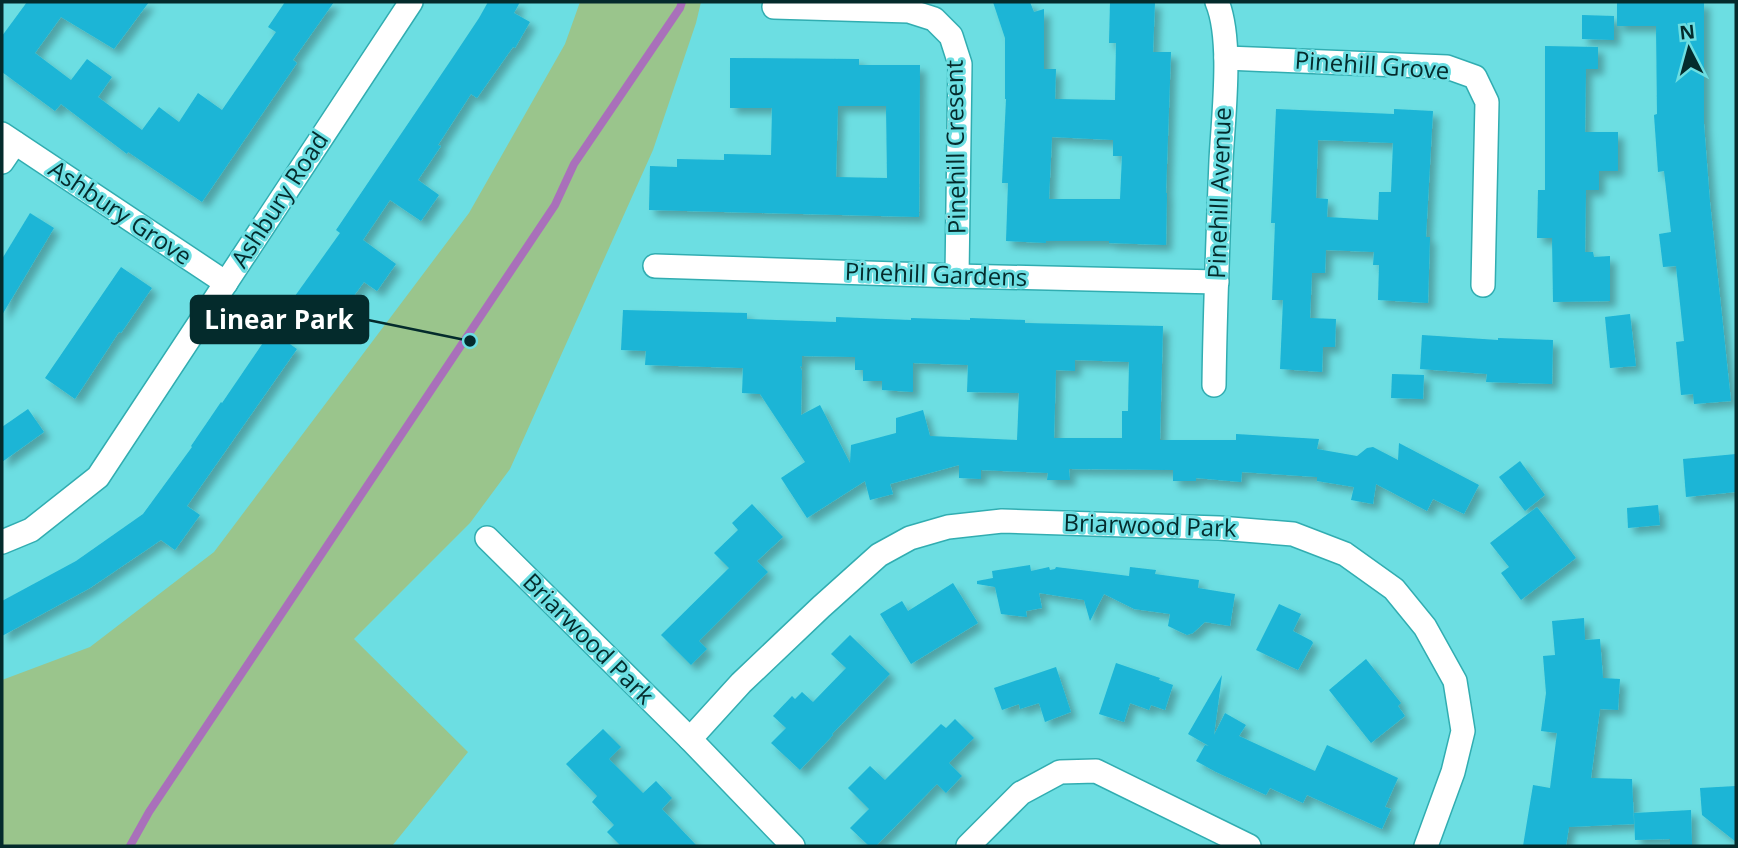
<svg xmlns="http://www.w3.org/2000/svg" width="1738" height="848" font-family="'Open Sans',sans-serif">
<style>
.green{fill:#9ac58c}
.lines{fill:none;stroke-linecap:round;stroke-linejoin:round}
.stream{stroke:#a970ba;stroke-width:8}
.building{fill:#1bb5d6;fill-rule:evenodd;filter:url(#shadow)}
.street-casing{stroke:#31adb1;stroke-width:26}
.street{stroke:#fff;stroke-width:23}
.labels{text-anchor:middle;stroke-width:6;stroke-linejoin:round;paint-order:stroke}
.street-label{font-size:24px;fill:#042b2c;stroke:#6cdee2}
.leader{fill:none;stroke:#042b2c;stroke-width:2.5}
.callout-dot{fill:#042b2c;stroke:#6cdee2;stroke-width:2.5}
.callout{fill:#042b2c;stroke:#042b2c;stroke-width:2.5}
.callout-label{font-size:26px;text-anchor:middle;font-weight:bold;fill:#fff}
</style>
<defs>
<filter id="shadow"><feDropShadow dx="6" dy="6" stdDeviation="3.5" flood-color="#0004"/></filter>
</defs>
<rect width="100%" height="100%" fill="#6cdee2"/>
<polygon class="green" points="580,2 701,2 696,23 653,150 510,469 470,523 354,639 468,752 392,846 2,846 2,680 90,647 214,552 469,213 565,44"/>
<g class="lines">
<polyline class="stream" points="130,846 149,812 555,205 574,164 680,8 682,2"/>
</g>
<g class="building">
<polygon points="27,2 149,2 114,49 61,17 35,53 71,80 87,59 112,77 98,97 142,130 159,107 179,122 198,93 222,110 276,32 268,27 285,2 334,2 293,60 297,63 202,202 128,152 127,154 61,104 55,111 2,72 2,36"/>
<polygon points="488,2 520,2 514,13 530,22 515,48 513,47 477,98 471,94 438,145 441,146 418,180 439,195 421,221 390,200 363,240 396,264 377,291 364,282 334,323 295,296 340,233 336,230 451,60 479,18"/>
<path d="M993 2H1030L1034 12 1044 9V69H1056L1055 99 1115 100 1116 43H1109L1110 2H1155L1153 52H1171L1166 193H1167L1166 245 1109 243V241H1046V243L1006 241 1008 183H1002L1006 99H1005V38ZM1052 137 1113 140V156H1122L1120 199H1049Z"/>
<polygon points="1617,2 1704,2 1704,124 1710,202 1731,401 1694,404 1693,394 1681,395 1676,342 1684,341 1676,266 1663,267 1659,234 1671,232 1664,171 1658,172 1654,115 1657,114 1656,26 1617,26"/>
<polygon points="1582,15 1614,16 1614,40 1582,39"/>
<polygon points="1545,46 1598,47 1598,69 1586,69 1585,132 1618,132 1618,171 1599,171 1599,190 1586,190 1585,252 1593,252 1594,257 1610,256 1610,301 1553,302 1552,238 1537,238 1538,190 1545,190"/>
<path d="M730 58 859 59V65H920L919 217 649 210 650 166 677 167V159L724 160V154L771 155 772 108H730ZM838 106H886L887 178 836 177Z"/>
<path d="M1276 109 1394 114V109L1433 111 1426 237H1430L1428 303 1378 300 1379 265H1373L1374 252 1326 250 1325 273H1312L1310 318 1336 319 1335 347H1323L1322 372 1280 369 1283 300H1272L1275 223H1271ZM1318 140 1393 143 1391 192H1379L1378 220 1327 217 1328 199 1316 198Z"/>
<polygon points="30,213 54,228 2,315 2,259"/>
<polygon points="121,267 152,288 121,333 119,332 75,399 45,378"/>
<path d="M623 310 747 313V319L836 322V317L911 320V318L970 320V318L1025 320V323L1163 326 1160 440H1236V434L1319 439 1317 449 1357 456 1367 448 1373 447 1398 460 1399 443 1479 485 1464 514 1433 499 1427 511 1376 484 1373 504 1351 500 1354 487 1317 481V477L1242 472 1241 482 1196 478V481H1173V470L1069 469 1070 480H1047L1048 473 981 470V479L959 478V465L890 484 893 494 870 500 865 481 807 518 781 478 805 462 760 394 742 393 743 368 645 365 646 351 621 350ZM802 356 855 357V370H863V381H882V390L913 392V363L968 365 967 392 1019 393 1017 440 930 436 923 410 896 418V433L851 445 850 463 820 405 801 415 802 371 800 366 802 367ZM1075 360 1129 362 1128 411H1122V438H1054L1056 370 1075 371Z"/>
<polygon points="1630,314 1636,366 1610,368 1605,317"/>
<polygon points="271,331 297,349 187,506 200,515 175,550 161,540 90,588 2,636 2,601 76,561 143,514 192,447 191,446 221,402 222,403"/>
<polygon points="1422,335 1498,340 1498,338 1553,340 1552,384 1486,382 1487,374 1420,369"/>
<polygon points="1392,374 1424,375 1423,399 1391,398"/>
<polygon points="28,409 44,432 2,462 2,427"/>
<polygon points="1736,454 1736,492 1686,497 1683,459"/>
<polygon points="1520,461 1545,495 1525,511 1499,477"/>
<polygon points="752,504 783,537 757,561 768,572 699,641 707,649 691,665 661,635 729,568 714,553 738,530 732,523"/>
<polygon points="1658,505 1660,525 1628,528 1627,508"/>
<polygon points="1537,507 1576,558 1521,600 1501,573 1509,567 1490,543"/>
<polygon points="1030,565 1031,571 1049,567 1050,570 1055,569 1056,567 1129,576 1130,567 1156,570 1155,574 1199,580 1198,588 1235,594 1230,626 1205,622 1193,633 1187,635 1168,626 1170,614 1134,609 1104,594 1090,621 1084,600 1039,593 1042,608 1026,611 1027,617 1001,614 995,587 977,584 977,581 993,578 992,571"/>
<polygon points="953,583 978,623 911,664 880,614 902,601 908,611"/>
<polygon points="1279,604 1301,614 1293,631 1312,641 1313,643 1298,670 1256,650"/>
<polygon points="1584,618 1585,640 1600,639 1603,678 1620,679 1618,710 1600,709 1591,778 1632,779 1634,824 1569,827 1566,846 1523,846 1533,785 1550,788 1557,733 1541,731 1546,693 1543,656 1555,655 1552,621"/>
<polygon points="850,635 890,674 832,734 833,735 800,770 771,743 786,728 773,716 792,696 795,699 802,692 813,702 846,668 831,654"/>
<polygon points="1366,659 1401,703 1398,706 1405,716 1371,743 1329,690"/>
<polygon points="1116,663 1160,678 1159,680 1173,685 1165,710 1151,705 1149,710 1130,703 1124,722 1099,714"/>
<polygon points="1056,667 1071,712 1045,722 1039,703 1020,709 1019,704 1002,710 994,688"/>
<polygon points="1222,675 1214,735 1225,713 1246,725 1239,736 1315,771 1327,745 1398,778 1385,807 1391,809 1382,829 1307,795 1303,803 1270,788 1266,795 1216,772 1196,761 1205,745 1209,746 1188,734"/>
<polygon points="955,719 974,738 949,763 962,776 946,793 937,784 876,846 869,846 850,828 869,809 848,788 870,766 885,780 941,724 946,728"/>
<polygon points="603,729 621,747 609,759 643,793 656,781 672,798 662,809 697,846 621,846 607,832 614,825 592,802 597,796 566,764"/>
<polygon points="1736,786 1736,842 1702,815 1700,788"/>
<polygon points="1691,810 1692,846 1670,846 1670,839 1635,840 1634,813"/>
</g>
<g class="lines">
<g class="street-casing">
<g id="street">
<polyline points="774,7 909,11 934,19 951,36 960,64 957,276"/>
<polyline points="1226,58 1447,67 1475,77 1487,102 1483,285"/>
<polyline points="2,134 226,283"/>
<polyline points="2,162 15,143"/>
<polyline points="655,266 957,276 1217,282"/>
<path d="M1214 385C1215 310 1218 235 1221 161 1223 118 1233 40 1217 2"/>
<polyline points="487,538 690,739 793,846"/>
<polyline points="2,542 31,530 98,477 411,2"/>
<polyline points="690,739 741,683 821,607 879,555 910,538 948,527 1002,521 1219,528 1293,534 1345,554 1394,589 1425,627 1455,681 1463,731 1453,772 1426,846"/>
<polyline points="968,846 1021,793 1060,772 1096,771 1249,846"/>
</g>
</g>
<use href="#street" class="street"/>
</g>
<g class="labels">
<g class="street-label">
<text transform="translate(1372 66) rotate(4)" y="8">Pinehill Grove</text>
<text transform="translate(956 147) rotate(-91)" y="8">Pinehill Cresent</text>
<text transform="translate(1220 193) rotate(-88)" y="8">Pinehill Avenue</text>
<text transform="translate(280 200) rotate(-57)" y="8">Ashbury Road</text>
<text transform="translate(120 213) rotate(34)" y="8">Ashbury Grove</text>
<text transform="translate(936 275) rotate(2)" y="8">Pinehill Gardens</text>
<text transform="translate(1150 526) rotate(2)" y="8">Briarwood Park</text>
<text transform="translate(588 639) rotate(45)" y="8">Briarwood Park</text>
</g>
</g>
<path class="leader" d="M470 341L368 320"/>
<circle class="callout-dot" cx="470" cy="341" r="7"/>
<rect class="callout" x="191" y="296" width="177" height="47" rx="7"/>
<g class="callout-label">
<text x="279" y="329">Linear Park</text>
</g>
<rect width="1738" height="848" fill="none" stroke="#042b2c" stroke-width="7"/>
<g transform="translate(1689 49) rotate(354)" stroke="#6cdee2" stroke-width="5" paint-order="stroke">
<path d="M0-5L12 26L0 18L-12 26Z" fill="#042b2c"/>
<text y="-10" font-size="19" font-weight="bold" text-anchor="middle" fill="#042b2c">N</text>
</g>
</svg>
